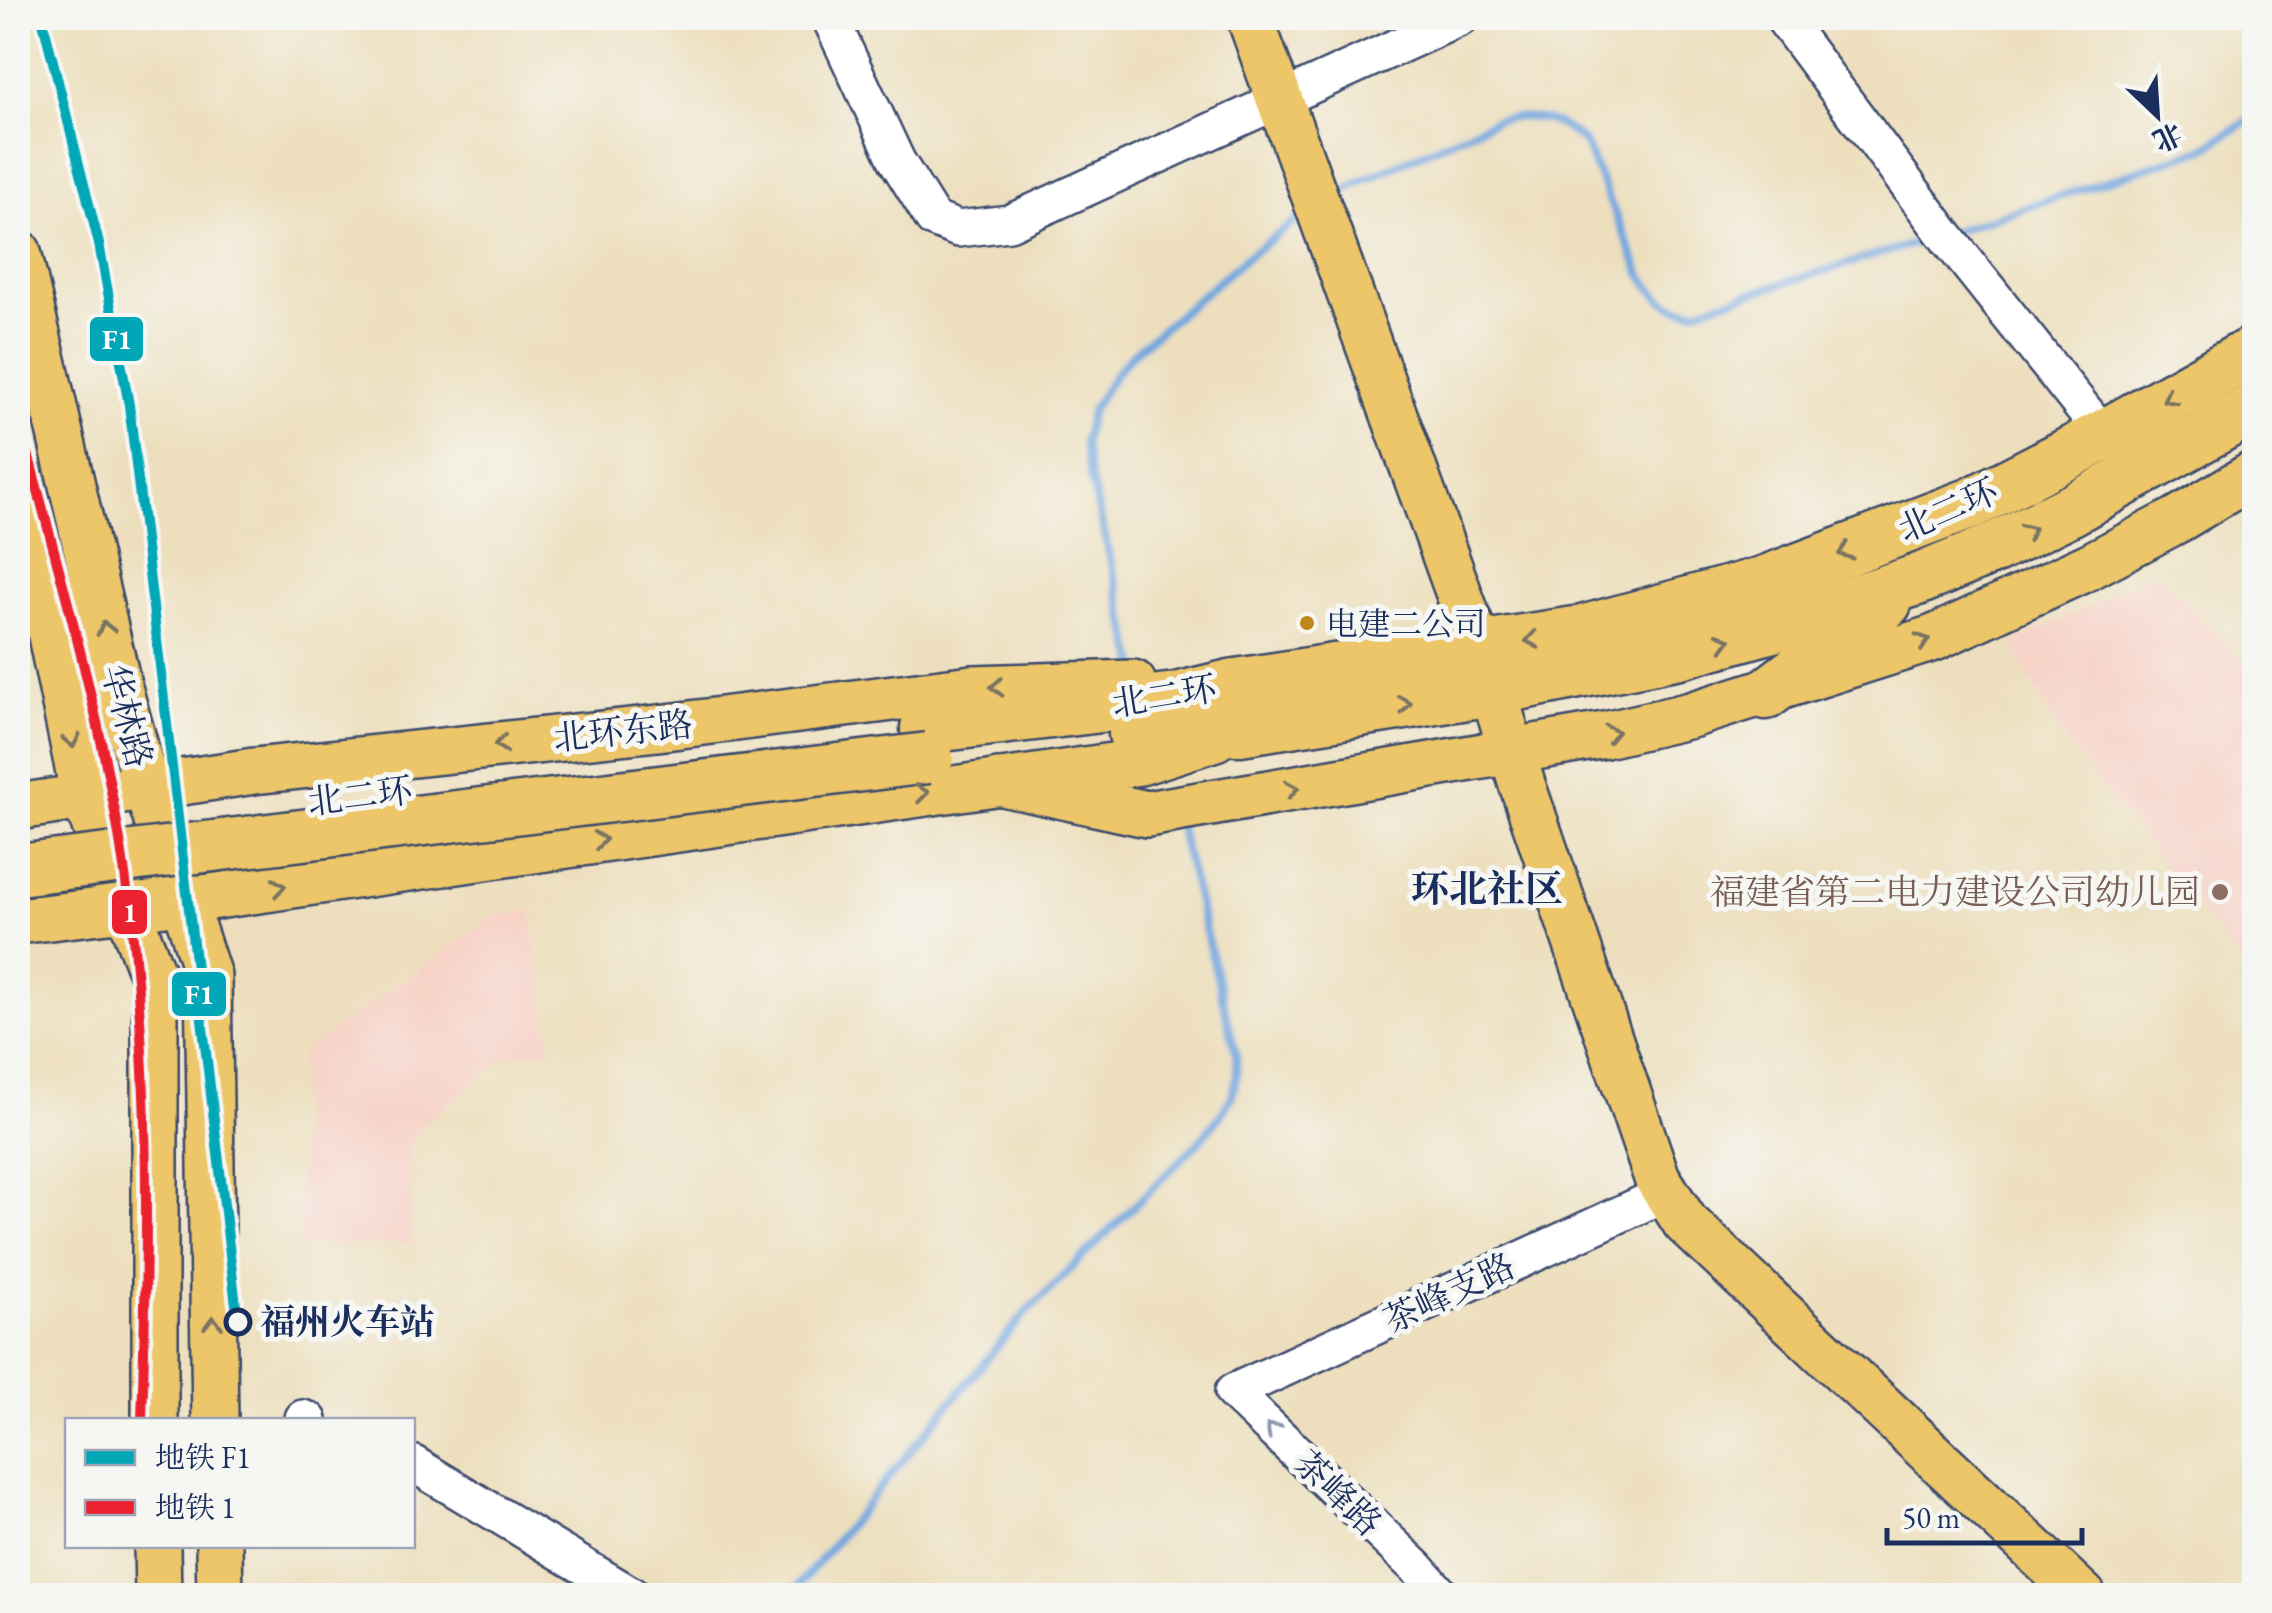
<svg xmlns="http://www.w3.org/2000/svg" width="2272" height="1613" font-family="'EB Garamond','Noto Serif SC',serif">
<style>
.built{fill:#f7d1c6}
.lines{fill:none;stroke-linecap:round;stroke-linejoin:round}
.stream{stroke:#71a6de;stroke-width:8}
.minor-casing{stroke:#3a496c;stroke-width:40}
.major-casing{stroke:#3a496c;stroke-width:50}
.highway-casing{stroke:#3a496c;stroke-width:55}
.minor{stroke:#fff;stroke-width:35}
.major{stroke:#ecc669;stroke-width:45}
.highway{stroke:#ecc669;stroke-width:50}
.highway-bridge-casing{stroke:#3a496c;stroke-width:55;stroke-linecap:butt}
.highway-bridge{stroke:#ecc669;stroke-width:50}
.metro-1-casing{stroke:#f6f6f2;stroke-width:18}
.metro-2-casing{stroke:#f6f6f2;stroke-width:18}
.metro-1{stroke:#01a7b6;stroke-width:10}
.metro-2{stroke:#eb212f;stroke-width:10}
.oneway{stroke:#797363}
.oneway2{stroke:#8d97ae}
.bus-dot{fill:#c08818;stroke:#f6f6f2;stroke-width:4}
.education-dot{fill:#8d6e63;stroke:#f6f6f2;stroke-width:4}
.stop-dot{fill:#f6f6f2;stroke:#1b2f5e;stroke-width:5}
.labels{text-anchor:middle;stroke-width:10;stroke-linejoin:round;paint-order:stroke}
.bus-label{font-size:32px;fill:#1b2f5e;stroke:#f6f6f2;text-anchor:start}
.street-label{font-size:35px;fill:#1b2f5e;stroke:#f6f6f2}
.education-label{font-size:35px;fill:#785e54;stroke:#f6f6f2;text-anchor:end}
.stop-label{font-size:35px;font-weight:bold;fill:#1b2f5e;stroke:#f6f6f2;text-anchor:start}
.neighbourhood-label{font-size:38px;font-weight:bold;fill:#1b2f5e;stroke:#f6f6f2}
.line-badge{stroke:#f6f6f2;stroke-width:4}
.badge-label{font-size:28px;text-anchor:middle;font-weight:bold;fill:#fff}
</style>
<rect width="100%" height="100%" fill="#f6f6f2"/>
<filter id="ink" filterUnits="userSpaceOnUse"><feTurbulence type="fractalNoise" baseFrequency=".01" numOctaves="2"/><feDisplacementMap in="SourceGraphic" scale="20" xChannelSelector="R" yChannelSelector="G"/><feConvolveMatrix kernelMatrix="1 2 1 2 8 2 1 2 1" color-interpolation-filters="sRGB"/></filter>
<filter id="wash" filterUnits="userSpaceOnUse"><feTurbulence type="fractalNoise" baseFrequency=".0048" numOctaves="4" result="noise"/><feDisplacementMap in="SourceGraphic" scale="40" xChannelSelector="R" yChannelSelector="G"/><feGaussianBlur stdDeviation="2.25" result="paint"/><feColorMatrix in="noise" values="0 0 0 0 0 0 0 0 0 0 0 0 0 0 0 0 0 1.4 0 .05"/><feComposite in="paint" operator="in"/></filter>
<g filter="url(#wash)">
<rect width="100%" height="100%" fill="#eddfbd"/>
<g class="built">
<polygon points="2157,573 2254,673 2254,959 2243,966 2059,732 2011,643"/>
<polygon points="531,910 551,1050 506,1057 423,1124 409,1146 411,1243 298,1247 300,1054 492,917"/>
</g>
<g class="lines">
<g class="stream">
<path d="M1329 200 1359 182 1496 120C1531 113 1560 118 1585 144L1641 274C1656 296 1667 310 1695 310L1936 237"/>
<polyline points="1954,231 2203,149 2254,117"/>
<polyline points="1137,668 1087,463 1084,440 1091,411 1115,374 1133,353 1247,257 1304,215"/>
<polyline points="790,1596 1022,1317 1197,1144 1220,1116 1232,1096 1237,1074 1236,1053 1178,822"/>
</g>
</g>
</g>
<g filter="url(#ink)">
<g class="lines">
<g class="minor-casing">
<g id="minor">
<polyline points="830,18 897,161 933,219 958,229 1009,223 1460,18"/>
<polyline points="1783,18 1948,239 2104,435"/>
<polyline points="303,1418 309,1420"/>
<polyline points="412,1463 633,1596"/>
<polyline points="1442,1596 1417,1568 1233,1392 1664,1194"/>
</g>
</g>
<g class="major-casing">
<g id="major">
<polyline points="1250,18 1479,649"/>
<polyline points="18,252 118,684 146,787 208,976 215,1420"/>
<polyline points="18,474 84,797 155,981 155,1420"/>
<polyline points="1493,690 1522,784 1657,1178 1685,1222 2083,1596"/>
<polyline points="998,782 1147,814 1605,735 1691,715 1934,638 2090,566 2177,520 2254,474"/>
<polyline points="18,807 254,771 658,728 972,688 1133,683"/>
<polyline points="18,921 182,901 1140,762 1215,738"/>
<polyline points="157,1546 158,1596"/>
<polyline points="219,1546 220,1596"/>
</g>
</g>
<g class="highway-casing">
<g id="highway">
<polyline points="1766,694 1886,603"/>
<polyline points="926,728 1176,698 1230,685 1582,631 1763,582 1972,503 2104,435 2254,351"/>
<polyline points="1134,734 1179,728 1240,730 1493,690 1680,653 1776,626 1917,580 1994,548 2073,509 2254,408"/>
</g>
</g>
<use href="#minor" class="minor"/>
<use href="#major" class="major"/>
<use href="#highway" class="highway"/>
<g class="highway-bridge-casing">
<polyline id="highway-bridge" points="18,870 928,758"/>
</g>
<use href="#highway-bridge" class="highway-bridge"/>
<g class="metro-1-casing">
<polyline id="metro-1" points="42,18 99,244 129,405 238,1322"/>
</g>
<g class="metro-2-casing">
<path id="metro-2" d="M18 416C58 568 103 718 125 874 151 1055 148 1238 142 1420"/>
</g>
<use href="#metro-1" class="metro-1"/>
<use href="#metro-2" class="metro-2"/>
</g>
<defs><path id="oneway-chevron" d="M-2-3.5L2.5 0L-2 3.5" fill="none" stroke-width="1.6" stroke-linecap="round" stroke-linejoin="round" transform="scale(2.5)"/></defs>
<g class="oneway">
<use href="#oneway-chevron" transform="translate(2169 398) rotate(151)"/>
<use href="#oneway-chevron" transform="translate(2029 531) rotate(-26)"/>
<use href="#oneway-chevron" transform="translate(1845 552) rotate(160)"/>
<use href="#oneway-chevron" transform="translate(105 628) rotate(-103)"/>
<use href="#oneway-chevron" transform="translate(1532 640) rotate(170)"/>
<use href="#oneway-chevron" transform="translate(1724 641) rotate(-16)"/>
<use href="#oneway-chevron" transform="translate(1923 641) rotate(-19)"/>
<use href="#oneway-chevron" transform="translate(997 687) rotate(178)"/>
<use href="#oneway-chevron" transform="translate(1405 704) rotate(-9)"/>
<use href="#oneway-chevron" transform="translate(1612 733) rotate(-12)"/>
<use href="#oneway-chevron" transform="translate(72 741) rotate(78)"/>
<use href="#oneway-chevron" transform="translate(501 744) rotate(174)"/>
<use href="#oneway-chevron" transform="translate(1292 789) rotate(-10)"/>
<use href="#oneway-chevron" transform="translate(922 793) rotate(-8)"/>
<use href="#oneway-chevron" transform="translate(600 840) rotate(-8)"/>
<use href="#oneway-chevron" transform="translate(279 887) rotate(-8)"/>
<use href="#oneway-chevron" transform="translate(213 1323) rotate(-91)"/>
</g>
<use class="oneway2" href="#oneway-chevron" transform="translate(1272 1429) rotate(-136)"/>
</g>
<circle class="bus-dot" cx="1307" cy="623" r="9"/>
<circle class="education-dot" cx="2220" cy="892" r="10"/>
<circle class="stop-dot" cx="238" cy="1322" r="12"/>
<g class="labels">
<g class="bus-label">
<text x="1326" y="635">电建二公司</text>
</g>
<g class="street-label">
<text transform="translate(1948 510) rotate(-24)" y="12">北二环</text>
<text transform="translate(1164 696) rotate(-9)" y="12">北二环</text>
<text transform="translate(127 716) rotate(75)" y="12">华林路</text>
<text transform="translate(623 731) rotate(-6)" y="12">北环东路</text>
<text transform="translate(360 796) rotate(-7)" y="12">北二环</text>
<text transform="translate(1449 1293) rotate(-25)" y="12">茶峰支路</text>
<text transform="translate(1338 1493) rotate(44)" y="12">茶峰路</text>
</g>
<g class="education-label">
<text x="2200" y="904">福建省第二电力建设公司幼儿园</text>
</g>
<g class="stop-label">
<text x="260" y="1334">福州火车站</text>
</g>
<g class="neighbourhood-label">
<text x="1487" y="902">环北社区</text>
</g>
</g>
<g class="line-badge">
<rect x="88" y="315" width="57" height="48" rx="10" fill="#01a7b6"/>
<rect x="110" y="888" width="39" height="48" rx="10" fill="#eb212f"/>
<rect x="170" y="970" width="58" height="48" rx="10" fill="#01a7b6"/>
</g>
<g class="badge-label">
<text x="117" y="349">F1</text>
<text x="130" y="922">1</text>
<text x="199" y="1004">F1</text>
</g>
<rect width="2272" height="1613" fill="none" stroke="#f6f6f2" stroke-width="60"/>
<rect x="65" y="1418" width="350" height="130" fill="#f6f6f2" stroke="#9ea6b7" stroke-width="2.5"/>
<rect x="85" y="1450" width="50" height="15" fill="#01a7b6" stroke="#9ea6b7" stroke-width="2.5"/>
<text x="155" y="1468" font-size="30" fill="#1b2f5e">地铁 F1</text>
<rect x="85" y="1500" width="50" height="15" fill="#eb212f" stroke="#9ea6b7" stroke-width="2.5"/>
<text x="155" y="1518" font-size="30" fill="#1b2f5e">地铁 1</text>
<g transform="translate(2157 115) rotate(155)" stroke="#f6f6f2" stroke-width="8" paint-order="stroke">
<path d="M0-8L18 38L0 25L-18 38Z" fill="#1b2f5e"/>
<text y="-15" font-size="28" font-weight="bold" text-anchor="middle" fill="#1b2f5e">北</text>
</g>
<path d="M1887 1528v15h195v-15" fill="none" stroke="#1b2f5e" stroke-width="5"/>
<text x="1902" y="1528" font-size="30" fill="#1b2f5e" stroke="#f6f6f2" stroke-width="8" paint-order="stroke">50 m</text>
</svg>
